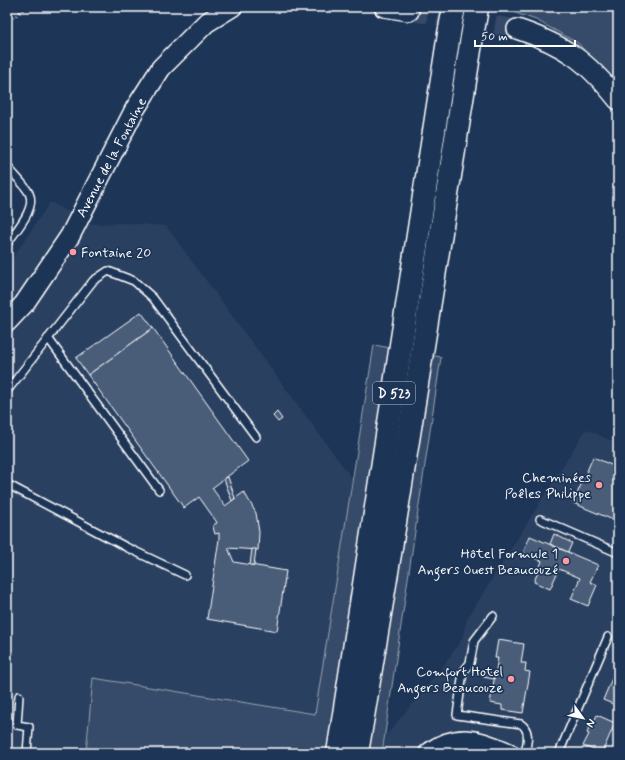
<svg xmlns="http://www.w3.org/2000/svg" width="625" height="760" font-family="Mynerve,sans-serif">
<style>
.built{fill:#2a4161}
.green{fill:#364b69;stroke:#9aa5b4}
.building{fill:#4a5d79;stroke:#fff}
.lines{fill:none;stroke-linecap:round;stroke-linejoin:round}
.secondary-tunnel{stroke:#344968;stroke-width:19;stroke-dasharray:19 10;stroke-linecap:butt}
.lane-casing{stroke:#fff;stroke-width:10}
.secondary-casing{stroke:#fff;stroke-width:22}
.highway-casing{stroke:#fff;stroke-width:25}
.path{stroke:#fff;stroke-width:2.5;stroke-dasharray:1 3;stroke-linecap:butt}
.lane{stroke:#1d3557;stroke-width:7}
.secondary{stroke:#1d3557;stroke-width:19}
.highway{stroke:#1d3557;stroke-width:22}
.highway-bridge-casing{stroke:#fff;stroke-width:25;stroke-linecap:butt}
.highway-bridge{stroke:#1d3557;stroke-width:22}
.poi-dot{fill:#ff9aa2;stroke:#1d3557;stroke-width:1.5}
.labels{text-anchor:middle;stroke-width:3.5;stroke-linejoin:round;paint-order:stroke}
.shield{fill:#1d3557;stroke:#bbc2cd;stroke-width:1}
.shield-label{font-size:13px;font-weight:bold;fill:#fff}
.street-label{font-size:14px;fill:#fff;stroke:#1d3557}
.poi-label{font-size:14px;fill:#fff;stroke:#1d3557;text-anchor:end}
</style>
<rect width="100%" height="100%" fill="#1d3557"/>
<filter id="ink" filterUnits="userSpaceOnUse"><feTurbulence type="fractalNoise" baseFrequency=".025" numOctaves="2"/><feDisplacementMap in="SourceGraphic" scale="8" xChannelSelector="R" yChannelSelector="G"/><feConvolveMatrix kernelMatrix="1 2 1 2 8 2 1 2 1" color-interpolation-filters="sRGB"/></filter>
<g filter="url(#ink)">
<g class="built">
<polygon points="50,202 91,224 124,223 166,226 353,480 315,714 94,679 86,753 7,753 7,267"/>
<polygon points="586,429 618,444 618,753 382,753 385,737 444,665 462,639 467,619"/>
</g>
<g class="green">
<polygon points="498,7 618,7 618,89 578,43 536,20"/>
<polygon points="374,345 441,357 382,753 86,753 93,678 315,714"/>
</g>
<g class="building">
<polygon points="141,312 153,328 88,375 76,358"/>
<polygon points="153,328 248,461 212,488 225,506 244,492 256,513 259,532 258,550 228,548 234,562 286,571 277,631 207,619 219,539 219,533 215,534 213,527 213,525 217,523 216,521 199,497 184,508 88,375"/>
<polygon points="277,412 282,419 278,422 273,416"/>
<polygon points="593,457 618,468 618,522 573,503"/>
<polygon points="228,477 235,498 232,501 224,479"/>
<polygon points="554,534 572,543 568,552 550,544"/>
<polygon points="530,536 598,565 590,582 597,585 588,606 571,599 580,578 559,569 550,589 534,582 542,561 523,553"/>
<polygon points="252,549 256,549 254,565 250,565"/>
<polygon points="498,640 524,644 521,663 526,663 525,671 530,672 523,713 502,710 502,705 490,703 498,658 495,658"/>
<polygon points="618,664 618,706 603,700"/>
<polygon points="484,671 495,673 494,679 483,677"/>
<polygon points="597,715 615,723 602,753 583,746 589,734 587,733 589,727 591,728"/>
</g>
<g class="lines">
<polyline class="secondary-tunnel" points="409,11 517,29"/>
<g class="lane-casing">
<g id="lane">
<path d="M7 166C14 175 24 184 29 193 37 209 15 231 7 244"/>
<polyline points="48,338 159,490"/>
<polyline points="7,391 93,281 108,271 134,281 153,298 256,437"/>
<polyline points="7,484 126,547 185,575"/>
<polyline points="540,519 618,553"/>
<path d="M493 616 474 641 470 663 463 672 457 715 521 724C531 731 527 743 525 753"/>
<polyline points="19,696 17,725 29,727 27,753"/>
<polyline points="559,753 608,637"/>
</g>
</g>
<g class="secondary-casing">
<g id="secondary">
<polyline points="384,7 409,11"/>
<path d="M517 29C565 45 587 61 618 100"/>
<polyline points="7,322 24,304 70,236 135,109 161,68 206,23 232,7"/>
<path d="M429 753C457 732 480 740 509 753"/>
</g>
</g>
<g class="highway-casing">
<g id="highway">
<path d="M338 753C377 514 410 273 449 34"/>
<polyline points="357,753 390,554 472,37"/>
</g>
</g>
<polyline class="path" points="7,23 26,7"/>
<use href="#lane" class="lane"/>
<use href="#secondary" class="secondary"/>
<use href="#highway" class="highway"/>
<g class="highway-bridge-casing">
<g id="highway-bridge">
<polyline points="449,34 454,7"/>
<polyline points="472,37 477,8"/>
</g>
</g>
<use href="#highway-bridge" class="highway-bridge"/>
</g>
</g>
<g class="poi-dot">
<circle cx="73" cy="252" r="4"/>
<circle cx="599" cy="485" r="4"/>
<circle cx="566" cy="561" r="4"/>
<circle cx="511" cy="679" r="4"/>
</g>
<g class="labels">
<rect class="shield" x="373" y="382" width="42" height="22" rx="3"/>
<g class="shield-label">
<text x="394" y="398">D 523</text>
</g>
<g class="street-label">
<text transform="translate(111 157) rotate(-62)" y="5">Avenue de la Fontaine</text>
</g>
<g class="poi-label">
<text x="81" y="257" text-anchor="start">Fontaine 20</text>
<text x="591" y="482">Cheminées<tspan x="591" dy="16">Poêles Philippe</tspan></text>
<text x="558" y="558">Hôtel Formule 1<tspan x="558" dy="16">Angers Ouest Beaucouzé</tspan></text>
<text x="503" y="676">Comfort Hotel<tspan x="503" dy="16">Angers Beaucouze</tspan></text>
</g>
</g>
<rect width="625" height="760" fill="none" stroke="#1d3557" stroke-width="24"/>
<rect x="12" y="12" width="601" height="736" fill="none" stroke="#fff" stroke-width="1.5" filter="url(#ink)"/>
<g transform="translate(583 718) rotate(123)" stroke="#1d3557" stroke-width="3" paint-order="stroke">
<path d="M0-3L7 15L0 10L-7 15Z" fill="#ffffff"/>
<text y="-6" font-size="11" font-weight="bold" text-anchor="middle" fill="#ffffff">N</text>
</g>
<path d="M475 40v6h100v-6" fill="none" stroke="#ffffff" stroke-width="2"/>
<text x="481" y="40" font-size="12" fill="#ffffff" stroke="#1d3557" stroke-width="3" paint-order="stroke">50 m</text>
</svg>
